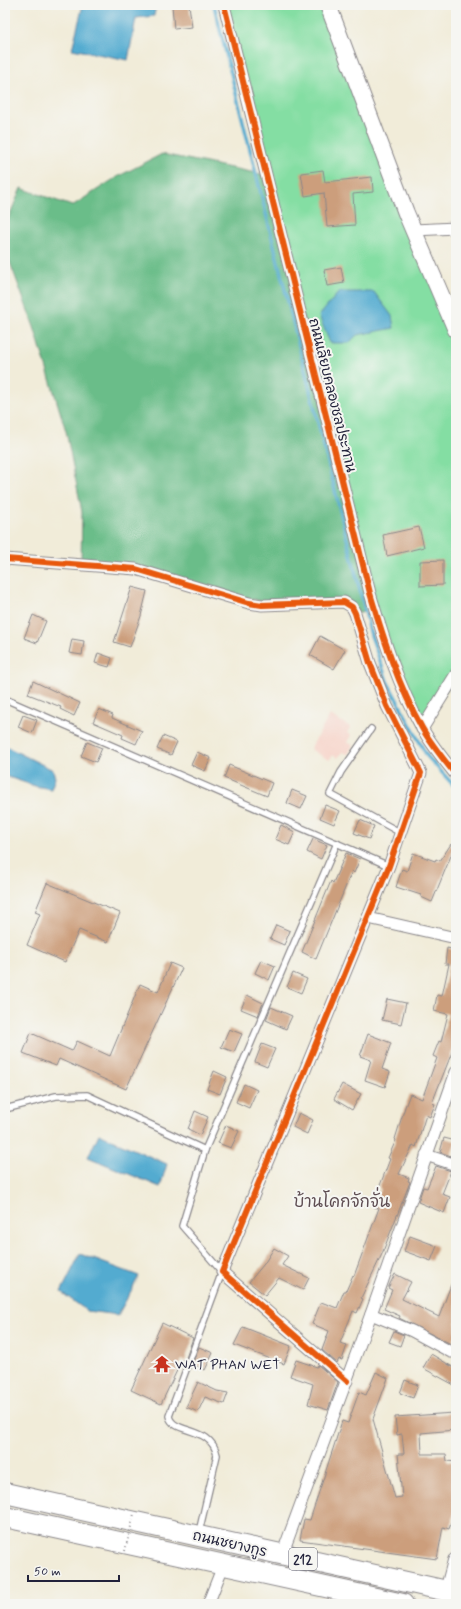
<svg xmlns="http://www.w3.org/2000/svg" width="461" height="1609" font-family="Mynerve,'Playpen Sans Thai',sans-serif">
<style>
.built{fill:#f7d1c6}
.green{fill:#84dea3;stroke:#53806f}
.forest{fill:#6bbd89;stroke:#467062}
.water{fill:#53abd0;stroke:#3a6686}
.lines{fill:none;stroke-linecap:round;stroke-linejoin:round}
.stream{stroke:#53abd0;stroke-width:3.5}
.building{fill:#cc9e7c}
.lane-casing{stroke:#8a878a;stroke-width:8}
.street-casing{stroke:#8a878a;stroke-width:13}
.secondary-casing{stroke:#8a878a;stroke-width:18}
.highway-casing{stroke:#8a878a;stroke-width:22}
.lane{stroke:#fff;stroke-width:5.5}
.street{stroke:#fff;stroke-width:11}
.secondary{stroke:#fff;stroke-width:16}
.highway{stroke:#fff;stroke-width:20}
.path-bridge{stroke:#8a878a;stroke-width:2;stroke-dasharray:1 3;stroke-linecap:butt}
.cycleway-casing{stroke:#f6f6f2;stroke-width:8}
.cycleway{stroke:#e8590c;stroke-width:6}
.labels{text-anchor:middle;stroke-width:4;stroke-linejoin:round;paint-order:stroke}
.shield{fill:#f6f6f2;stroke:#626272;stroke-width:1}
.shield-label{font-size:13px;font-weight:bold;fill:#22223b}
.street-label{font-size:14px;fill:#22223b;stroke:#f6f6f2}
.poi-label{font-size:14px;fill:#22223b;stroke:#f6f6f2;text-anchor:start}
.quarter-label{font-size:16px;fill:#5e4d52;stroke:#f6f6f2}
</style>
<rect width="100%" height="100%" fill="#f6f6f2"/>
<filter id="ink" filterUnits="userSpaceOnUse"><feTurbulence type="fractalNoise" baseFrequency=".025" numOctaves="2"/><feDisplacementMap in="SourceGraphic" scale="8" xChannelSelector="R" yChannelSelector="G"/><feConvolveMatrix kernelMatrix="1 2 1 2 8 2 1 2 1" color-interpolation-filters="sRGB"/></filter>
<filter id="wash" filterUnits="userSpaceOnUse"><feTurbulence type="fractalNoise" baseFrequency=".012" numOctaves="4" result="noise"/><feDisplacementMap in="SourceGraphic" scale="16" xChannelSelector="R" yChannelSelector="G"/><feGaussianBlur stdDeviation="0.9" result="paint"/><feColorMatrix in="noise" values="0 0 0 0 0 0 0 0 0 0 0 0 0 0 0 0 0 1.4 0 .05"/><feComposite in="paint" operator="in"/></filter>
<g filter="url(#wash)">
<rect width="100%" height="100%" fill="#f1ecd9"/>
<polygon class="built" points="330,715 350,727 347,733 351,735 347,742 353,745 348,754 342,752 338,758 333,755 329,760 310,749"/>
<polygon class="green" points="224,5 328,5 456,330 456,674 422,729 389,659"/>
<polygon class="forest" points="162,154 266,175 370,593 365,611 355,613 352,607 278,605 174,581 81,564 82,512 66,431 34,327 5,249 5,226 21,188 72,206 117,177"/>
<g class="water">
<polygon points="83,5 156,5 154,16 136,18 128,60 72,49"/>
<polygon points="339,292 374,292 392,316 394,328 357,335 349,343 330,343 319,316"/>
<polygon points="5,746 53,770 55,778 51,789 35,786 5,776"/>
<polygon points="99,1134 167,1164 160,1187 88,1157"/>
<polygon points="80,1254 139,1276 118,1315 87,1311 61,1292"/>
</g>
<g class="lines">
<polyline class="stream" points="214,5 371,635 387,681 427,756 456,788"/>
</g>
<g id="blocks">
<g class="building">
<polygon points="172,5 189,5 192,27 174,29"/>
<polygon points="323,170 325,182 372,177 373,192 353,194 355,225 327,227 324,193 305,196 301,173"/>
<polygon points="341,267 344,283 327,286 324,270"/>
<polygon points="419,527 424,547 387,556 383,535"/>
<polygon points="443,560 443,585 420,586 420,561"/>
<polygon points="132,587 147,591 141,616 130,647 114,642"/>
<polygon points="33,615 46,621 37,643 24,638"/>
<polygon points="320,636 345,650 334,669 310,655"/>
<polygon points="72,639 84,641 82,655 69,653"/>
<polygon points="98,653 112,658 109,667 95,663"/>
<polygon points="33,681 80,703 74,716 60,709 61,707 28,694"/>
<polygon points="99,709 113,715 112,718 142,731 136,744 122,738 123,735 93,722"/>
<polygon points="23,715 37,720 32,733 18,727"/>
<polygon points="163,736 177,742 171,755 157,749"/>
<polygon points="87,742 102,748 96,762 81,756"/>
<polygon points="197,752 211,758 205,771 191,765"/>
<polygon points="229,765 272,783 267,796 224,778"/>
<polygon points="292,790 307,796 301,809 287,803"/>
<polygon points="325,805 340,811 334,824 320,818"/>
<polygon points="360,820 374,826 369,839 354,833"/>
<polygon points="281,825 295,832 289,845 275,839"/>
<polygon points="313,839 327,845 321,859 307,852"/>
<polygon points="451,844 455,846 432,902 421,897 421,895 396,887 402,869 407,871 413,853 435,861 436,859 440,861"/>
<polygon points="346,853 360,859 354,873 352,871 316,959 302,952 331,881 333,883"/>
<polygon points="47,883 120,913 108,942 79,930 65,962 27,945 40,914 35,912"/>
<polygon points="276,925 290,931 284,945 270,939"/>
<polygon points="447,948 456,950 456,1042 432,1103 435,1104 430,1117 426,1115 416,1147 413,1145 399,1174 409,1178 408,1181 410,1182 382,1254 361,1298 363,1299 357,1313 353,1311 340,1343 347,1345 342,1360 339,1359 337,1363 322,1350 329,1331 312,1324 321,1302 337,1308 344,1291 346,1291 353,1275 354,1276 379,1208 374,1207 381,1189 379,1188 390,1159 388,1158 396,1140 395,1139 405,1107 410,1094 422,1099 437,1058 433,1056 439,1041 441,1042 448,1014 434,1011 437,995 442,996 449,964 445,964"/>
<polygon points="261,960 275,966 269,980 255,973"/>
<polygon points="170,963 182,968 126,1089 59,1059 56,1066 23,1053 31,1033 72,1051 77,1041 110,1056 140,984 158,992"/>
<polygon points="293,973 307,979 301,993 287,987"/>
<polygon points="247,995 263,1003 258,1016 241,1009"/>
<polygon points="387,999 406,1003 401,1024 382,1020"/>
<polygon points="271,1007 292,1016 286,1029 266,1020"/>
<polygon points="229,1029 242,1034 234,1052 221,1047"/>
<polygon points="368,1034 391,1043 382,1069 390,1072 385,1087 365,1080 371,1060 360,1056"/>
<polygon points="262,1044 275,1049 267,1067 255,1062"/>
<polygon points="214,1071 227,1077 220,1094 207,1089"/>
<polygon points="244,1084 257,1090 249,1108 236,1102"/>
<polygon points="342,1084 361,1094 352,1110 334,1099"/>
<polygon points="195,1111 208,1117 200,1135 188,1129"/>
<polygon points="299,1113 313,1120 307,1134 293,1127"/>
<polygon points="226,1125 239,1131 231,1148 218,1143"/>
<polygon points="444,1138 456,1141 451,1156 440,1152"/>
<polygon points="436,1166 451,1171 442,1194 450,1197 444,1213 418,1202 423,1187 427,1188"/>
<polygon points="410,1236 437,1246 431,1261 404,1251"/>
<polygon points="274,1248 288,1256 282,1265 309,1278 303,1290 279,1278 265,1295 249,1282 264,1264"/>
<polygon points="395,1274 411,1282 402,1299 439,1317 455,1274 456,1274 456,1336 451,1344 399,1318 400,1316 384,1309 392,1290 388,1288"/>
<polygon points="162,1323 193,1338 185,1361 182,1360 161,1404 131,1390"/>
<polygon points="243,1327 291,1346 284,1364 234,1345"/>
<polygon points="394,1331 404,1335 400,1346 389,1342"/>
<polygon points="199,1347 213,1353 205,1370 192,1364"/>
<polygon points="431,1354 456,1369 456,1386 423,1368"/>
<polygon points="296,1360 317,1367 318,1365 338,1382 328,1410 308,1404 313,1384 290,1376"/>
<polygon points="376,1372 388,1378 373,1419 395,1498 402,1497 398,1454 404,1454 402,1434 397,1435 395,1417 454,1413 455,1430 421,1433 422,1454 446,1454 447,1461 456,1462 456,1508 449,1529 443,1527 437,1559 300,1540 304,1519 310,1520 342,1421 348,1423 359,1392 366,1395"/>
<polygon points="405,1380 418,1385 413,1398 400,1393"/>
<polygon points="198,1382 217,1391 228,1393 224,1404 205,1397 198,1412 186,1407"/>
</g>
</g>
</g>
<g filter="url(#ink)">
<use href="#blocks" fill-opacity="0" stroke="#8a878a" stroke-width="1"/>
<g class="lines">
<g class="lane-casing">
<g id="lane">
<polyline points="5,699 389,866"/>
<polyline points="371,729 341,772 330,794 401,833"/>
<polyline points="5,1109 56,1096 87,1095 205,1150"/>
<path d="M199 1532 217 1455C211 1425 173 1435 169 1416L222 1272 182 1226 205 1150 337 843"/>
</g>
</g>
<g class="street-casing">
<g id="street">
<path d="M224 5 370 593C384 640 398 685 422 728 431 744 444 760 456 775"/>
<polyline points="414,230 456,228"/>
<polyline points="5,559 136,569 249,603 262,605 344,602 352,607 355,613 370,663 387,706 421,773 389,866 222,1272 347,1381"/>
<polyline points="422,729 456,674"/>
<polyline points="368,918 456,938"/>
<polyline points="426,1155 456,1165"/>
<polyline points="371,1314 412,1331 451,1352"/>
<polyline points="284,1555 286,1544 371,1314 456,1072"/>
<polyline points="208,1604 223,1566"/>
</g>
</g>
<g class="secondary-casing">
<g id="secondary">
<polyline points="328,5 406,213 456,330"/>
<polyline points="448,1591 456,1561"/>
</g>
</g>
<g class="highway-casing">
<g id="highway">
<polyline points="5,1493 456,1593"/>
<polyline points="5,1517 403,1604"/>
</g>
</g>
<use href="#lane" class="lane"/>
<use href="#street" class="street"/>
<use href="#secondary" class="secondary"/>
<use href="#highway" class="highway"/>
<polyline class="path-bridge" points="125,1551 134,1514"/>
<g class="cycleway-casing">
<g id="cycleway">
<path d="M224 5 370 593C384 640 398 685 422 728 431 744 444 760 456 775"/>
<polyline points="5,559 136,569 249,603 262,605 344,602 352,607 355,613 370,663 387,706 421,773 389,866 222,1272 347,1381"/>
</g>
</g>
<use href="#cycleway" class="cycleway"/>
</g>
</g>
<defs>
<g id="temple-bare" transform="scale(1.38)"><path d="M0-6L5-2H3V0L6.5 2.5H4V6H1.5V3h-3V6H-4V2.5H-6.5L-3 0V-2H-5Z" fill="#c8321e" stroke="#f6f6f2" stroke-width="2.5" paint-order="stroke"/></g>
</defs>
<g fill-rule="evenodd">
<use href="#temple-bare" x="162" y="1364"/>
</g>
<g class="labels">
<rect class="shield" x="289" y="1548" width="28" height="22" rx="3"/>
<g class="shield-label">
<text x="303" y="1564">212</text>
</g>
<g class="street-label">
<text transform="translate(333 395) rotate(76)" y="5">ถนนเลียบคลองชลประทาน</text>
<text transform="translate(230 1543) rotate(13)" y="5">ถนนชยางกูร</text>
</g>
<g class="poi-label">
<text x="175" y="1369">WAT PHAN WET</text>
</g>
<g class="quarter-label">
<text x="342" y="1207">บ้านโคกจักจั่น</text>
</g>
</g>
<rect width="461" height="1609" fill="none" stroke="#f6f6f2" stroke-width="20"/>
<path d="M28 1575v6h91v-6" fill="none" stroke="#22223b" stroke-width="2"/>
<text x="34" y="1575" font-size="12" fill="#22223b" stroke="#f6f6f2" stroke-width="3" paint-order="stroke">50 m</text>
</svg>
